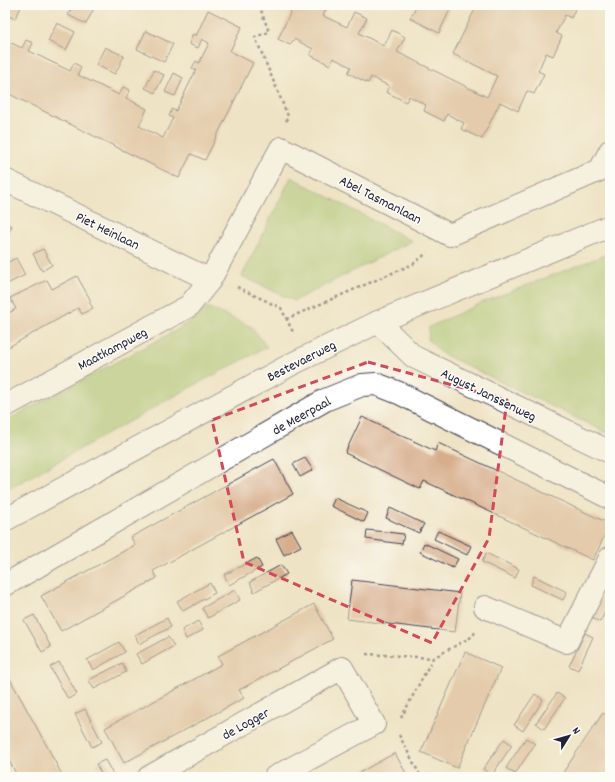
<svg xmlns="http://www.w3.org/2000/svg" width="615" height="782" font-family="Dekko,sans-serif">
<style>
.green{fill:#9fc26c;stroke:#607254}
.building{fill:#d7ae8c}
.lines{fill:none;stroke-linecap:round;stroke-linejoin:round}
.minor-casing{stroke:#413f50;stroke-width:24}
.path{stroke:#413f50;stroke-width:2.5;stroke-dasharray:3 3;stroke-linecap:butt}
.minor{stroke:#fff;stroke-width:22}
.marked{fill:none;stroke:#d1495b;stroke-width:3;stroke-dasharray:8 5;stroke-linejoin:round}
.labels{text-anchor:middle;stroke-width:3;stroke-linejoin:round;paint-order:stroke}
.street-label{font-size:14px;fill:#22223b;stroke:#fdfcf7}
</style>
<rect width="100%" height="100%" fill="#fdfcf7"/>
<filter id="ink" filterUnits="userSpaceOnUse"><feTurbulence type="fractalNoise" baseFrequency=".025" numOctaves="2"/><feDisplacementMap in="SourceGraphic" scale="8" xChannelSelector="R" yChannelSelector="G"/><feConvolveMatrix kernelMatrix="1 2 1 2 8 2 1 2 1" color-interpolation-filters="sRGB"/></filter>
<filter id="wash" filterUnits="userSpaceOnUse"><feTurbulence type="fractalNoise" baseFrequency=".012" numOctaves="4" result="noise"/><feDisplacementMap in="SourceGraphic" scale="16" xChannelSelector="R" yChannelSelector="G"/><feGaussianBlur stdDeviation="0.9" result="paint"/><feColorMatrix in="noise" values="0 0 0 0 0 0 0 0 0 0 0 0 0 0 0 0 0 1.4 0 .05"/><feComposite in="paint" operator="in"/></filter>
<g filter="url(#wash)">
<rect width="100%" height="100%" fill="#efe3c5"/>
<g class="green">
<polygon points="291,177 412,241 294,301 242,276"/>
<polygon points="610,253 610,428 607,433 441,353 428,340 429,327 481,303"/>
<polygon points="207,307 252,327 267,347 191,387 5,491 5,421 173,332 197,317"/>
</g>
<g id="blocks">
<g class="building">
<polygon points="5,5 22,5 15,19 5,14"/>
<polygon points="73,5 95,6 86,24 68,15"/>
<polygon points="294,5 328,5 323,16 347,27 354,12 367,18 359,33 384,46 392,30 405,37 397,52 487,97 497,76 453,54 477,5 577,5 571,18 565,15 556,33 562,36 553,56 546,53 538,71 544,74 534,94 527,91 518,111 500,102 482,139 461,129 464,123 447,114 444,121 424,111 426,105 409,96 406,102 386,92 389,86 371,77 368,83 348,73 351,67 333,58 330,65 310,55 313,49 294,39 290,45 278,39"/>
<polygon points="417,5 452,5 439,33 410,18"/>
<polygon points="208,10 242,27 230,51 253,63 205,160 191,154 179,178 5,92 5,40 22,48 26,40 33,43 29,51 70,71 74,63 81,67 78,75 119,95 123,87 130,90 126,98 147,109 139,126 163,138 173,118 169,116 172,109 176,111 196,70 192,68 196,61 199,63 209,43 202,39 198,48 189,44 193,34 196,36"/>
<polygon points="57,23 75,32 66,50 48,41"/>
<polygon points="146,31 173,44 164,62 137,49"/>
<polygon points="105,47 124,56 115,74 96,65"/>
<polygon points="154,70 164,75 155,93 145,88"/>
<polygon points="174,73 183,78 175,96 165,92"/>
<polygon points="5,223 12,226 5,239"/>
<polygon points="43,249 52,265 42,271 33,254"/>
<polygon points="16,258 25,275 5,285 5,264"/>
<polygon points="77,276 91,301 89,302 93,308 82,314 78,308 5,349 5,315 16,309 10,298 47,280 52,289"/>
<polygon points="362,417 435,451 438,443 610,524 593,560 424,481 420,489 345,453"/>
<polygon points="305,458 313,470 300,477 293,464"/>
<polygon points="274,459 293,494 153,571 157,578 61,631 41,596 135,545 131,537"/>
<polygon points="335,498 368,513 364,522 331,506"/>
<polygon points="390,508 424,524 419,533 386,518"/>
<polygon points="292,530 301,546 284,555 276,539"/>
<polygon points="367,530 404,534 402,544 366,539"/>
<polygon points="438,531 471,546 467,555 434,539"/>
<polygon points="424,543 458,559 453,568 420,552"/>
<polygon points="486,553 519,569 515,578 482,562"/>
<polygon points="257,558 262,567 229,585 224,575"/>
<polygon points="281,565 287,574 254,592 250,582"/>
<polygon points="534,576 567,592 563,600 531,585"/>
<polygon points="352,580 460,593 455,632 347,619"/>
<polygon points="210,583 215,593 183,611 177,601"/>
<polygon points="608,585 610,586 610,602 600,622 592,618"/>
<polygon points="235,590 240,600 208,618 202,608"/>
<polygon points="314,604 333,639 239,690 244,698 124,763 105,728 222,664 218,656"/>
<polygon points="34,615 51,647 42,652 24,620"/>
<polygon points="167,618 171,627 139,644 135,635"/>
<polygon points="198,621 203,630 186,639 182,630"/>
<polygon points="585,633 593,637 578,670 569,666"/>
<polygon points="168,637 174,646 142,664 136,654"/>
<polygon points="119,642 125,652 93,670 87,660"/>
<polygon points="465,652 501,668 457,768 421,752"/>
<polygon points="59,662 77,694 68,699 50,667"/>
<polygon points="122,663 126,672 94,689 89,680"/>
<polygon points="5,670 49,750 63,777 18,777 5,753"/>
<polygon points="557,693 565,698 544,729 536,723"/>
<polygon points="535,694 543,700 523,731 514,725"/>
<polygon points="85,709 102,742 92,747 75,714"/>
<polygon points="603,713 610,718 610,774 608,777 560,777"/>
<polygon points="526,738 535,744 515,774 506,768"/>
<polygon points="504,739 512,745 492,775 483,769"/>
<polygon points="395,753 408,777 352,777 373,765"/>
<polygon points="105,760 114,776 112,777 103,777 96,764"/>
</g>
</g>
</g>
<g filter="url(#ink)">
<use href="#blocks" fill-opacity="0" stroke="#413f50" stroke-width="1"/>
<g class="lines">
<g class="minor-casing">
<g id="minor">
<polyline points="5,180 210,280"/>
<polyline points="378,322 414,357 610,452"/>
<polyline points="5,406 189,306 210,280 281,148 450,235 600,170 610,151"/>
<polyline points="5,520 292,364 378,322 610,226"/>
<polyline points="5,585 325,400 362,385 376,384 399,393 610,498"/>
<polyline points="485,607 567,642 610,558"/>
<polyline points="149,777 342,668 374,724 275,777"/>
</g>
</g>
<g class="path">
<polyline points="259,5 269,32 255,37 288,116 286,122"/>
<polyline points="237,287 281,308 294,334"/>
<polyline points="286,319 413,264 427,253"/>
<polyline points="366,654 433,658 473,636 475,632"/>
<polyline points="401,718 433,658"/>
<polyline points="399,735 421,777"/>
</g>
<use href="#minor" class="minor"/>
</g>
</g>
<path d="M0 0H615V782H0ZM368 362 507 400 489 538 432 643 244 562 212 420Z" fill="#efe3c5" fill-opacity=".55" fill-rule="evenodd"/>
<path class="marked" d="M368 362 507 400 489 538 432 643 244 562 212 420Z"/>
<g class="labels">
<g class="street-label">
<text transform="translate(381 199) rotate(27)" y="5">Abel Tasmanlaan</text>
<text transform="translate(108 230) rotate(26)" y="5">Piet Heinlaan</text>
<text transform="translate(112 348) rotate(-28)" y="5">Maatkampweg</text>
<text transform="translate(301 360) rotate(-27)" y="5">Bestevaerweg</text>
<text transform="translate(489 394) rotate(26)" y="5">August Janssenweg</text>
<text transform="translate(301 415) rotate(-29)" y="5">de Meerpaal</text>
<text transform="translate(245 723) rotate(-29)" y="5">de Logger</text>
</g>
</g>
<rect width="615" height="782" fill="none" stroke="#fdfcf7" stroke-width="20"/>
<g transform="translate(569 736) rotate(53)" stroke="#fdfcf7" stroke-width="3" paint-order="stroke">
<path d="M0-3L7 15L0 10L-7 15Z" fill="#22223b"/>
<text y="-6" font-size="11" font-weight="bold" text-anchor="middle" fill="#22223b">N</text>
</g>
</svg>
